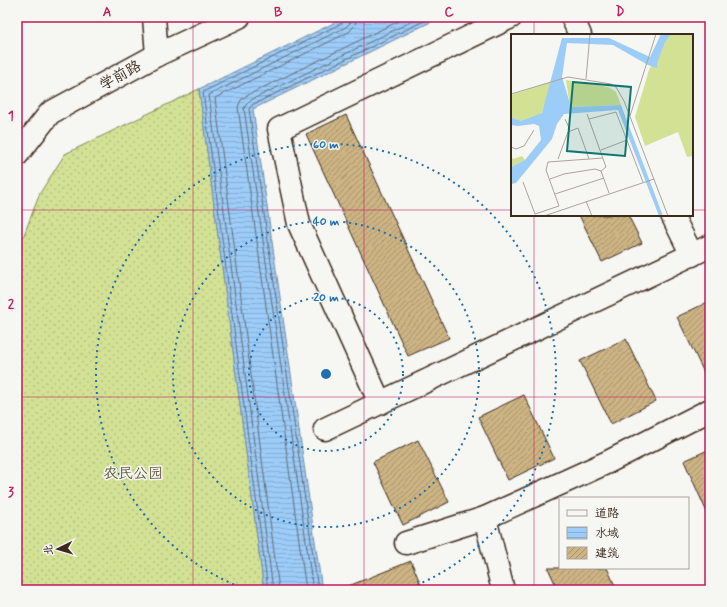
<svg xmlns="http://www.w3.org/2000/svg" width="727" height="607" font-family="Mynerve,'LXGW WenKai TC',sans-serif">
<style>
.grass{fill:url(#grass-dots);stroke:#868659}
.water{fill:url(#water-rules);stroke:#758ba1}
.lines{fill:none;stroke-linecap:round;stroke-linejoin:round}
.shore{stroke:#626b75;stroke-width:1}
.building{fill:url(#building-hatch);stroke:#3b2a1e}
.minor-casing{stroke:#3b2a1e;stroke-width:25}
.minor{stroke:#f6f6f2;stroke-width:22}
.grid{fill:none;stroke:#c2185b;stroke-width:1;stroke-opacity:0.55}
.ring{fill:none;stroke:#1f6fb2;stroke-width:2;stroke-dasharray:2 4}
.labels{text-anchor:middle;stroke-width:3;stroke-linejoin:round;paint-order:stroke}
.street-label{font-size:15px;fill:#3b2a1e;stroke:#f6f6f2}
.park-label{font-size:15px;fill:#61583c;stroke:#f6f6f2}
.inset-road{fill:none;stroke:#aba49d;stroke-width:1}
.view{fill:#0f766e;fill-opacity:0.15;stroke:#0f766e;stroke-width:2}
.inset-edge{fill:none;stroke:#3b2a1e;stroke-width:2}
.centre{fill:#1f6fb2;stroke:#f6f6f2;stroke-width:2}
.ring-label{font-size:12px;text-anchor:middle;font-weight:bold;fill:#1f6fb2;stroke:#f6f6f2;stroke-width:3;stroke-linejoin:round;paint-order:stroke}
.neatline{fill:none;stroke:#c2185b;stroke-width:1.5}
.grid-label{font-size:13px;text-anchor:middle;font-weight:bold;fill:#c2185b}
</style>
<defs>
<pattern id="grass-dots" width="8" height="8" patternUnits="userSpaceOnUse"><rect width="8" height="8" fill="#d2e194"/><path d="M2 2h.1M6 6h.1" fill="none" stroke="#b5c17f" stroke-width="1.8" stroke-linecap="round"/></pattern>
<pattern id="water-rules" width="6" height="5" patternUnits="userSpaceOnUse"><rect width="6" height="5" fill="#9cccf8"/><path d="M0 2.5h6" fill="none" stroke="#87afd4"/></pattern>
<pattern id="building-hatch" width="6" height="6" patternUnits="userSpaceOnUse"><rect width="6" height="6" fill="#ccb484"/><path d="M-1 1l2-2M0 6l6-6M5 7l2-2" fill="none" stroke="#a7936b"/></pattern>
</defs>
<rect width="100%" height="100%" fill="#f6f6f2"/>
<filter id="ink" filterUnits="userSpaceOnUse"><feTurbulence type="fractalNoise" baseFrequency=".025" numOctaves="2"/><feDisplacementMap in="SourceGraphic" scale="8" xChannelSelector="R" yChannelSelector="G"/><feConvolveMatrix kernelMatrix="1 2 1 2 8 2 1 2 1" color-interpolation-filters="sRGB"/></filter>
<g filter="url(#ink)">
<polygon class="grass" points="199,89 264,590 17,590 17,283 22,240 40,193 65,154"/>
<polygon class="water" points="346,17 441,17 253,109 322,590 264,590 199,89"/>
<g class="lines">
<g class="shore">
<polyline points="268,590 203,92 344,22 346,17"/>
<polyline points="273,590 209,95 346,27 350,23 351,17"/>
<polyline points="279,590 215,98 349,32 355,25 357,17"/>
<polyline points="306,590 238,107 241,100 246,96 407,17"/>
<polyline points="313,590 244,108 249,101 421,17"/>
<polyline points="318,590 249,109 252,105 432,17"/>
</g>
</g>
<g class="building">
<polygon points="346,115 449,338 408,356 306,134"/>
<polygon points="579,215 628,215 642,243 602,262"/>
<polygon points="710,301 710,385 677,317"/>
<polygon points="626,339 656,401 611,424 580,361"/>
<polygon points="524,395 554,458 508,480 478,417"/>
<polygon points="418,440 449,502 403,525 373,462"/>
<polygon points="710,449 710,519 684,461"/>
<polygon points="411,561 423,590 341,590 341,589"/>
<polygon points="548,568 607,568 617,590 558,590"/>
</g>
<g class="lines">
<g class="minor-casing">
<g id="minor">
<polyline points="154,17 157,55"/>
<polyline points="572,17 580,35"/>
<polyline points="17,155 50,113 157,55 239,17"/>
<polyline points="672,215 692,255"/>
<polyline points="380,403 299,224 279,129 511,17"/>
<polyline points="325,429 710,246"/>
<polyline points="406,543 485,518"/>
<polyline points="503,590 485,518 608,462 710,410"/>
</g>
</g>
<use href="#minor" class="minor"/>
</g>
</g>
<path class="grid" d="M193 17V590M364 17V590M534 17V35M17 210H512M692 210H710M534 215V590M17 397H710"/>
<g class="ring">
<circle cx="326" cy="374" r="77"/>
<circle cx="326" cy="374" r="153"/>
<path d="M245 589A230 230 0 1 1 407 589"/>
</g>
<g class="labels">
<g class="street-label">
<text transform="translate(120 75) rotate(-29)" y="5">学前路</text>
</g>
<g class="park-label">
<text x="133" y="478">农民公园</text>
</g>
</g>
<g transform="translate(511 34)">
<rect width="182" height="182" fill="#f6f6f2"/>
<path d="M157 0H182V122L176 123 167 98 134 112 124 83 138 36ZM55 46 97 53 105 58 110 71 59 73ZM41 47 35 71 29 81 10 87 0 83V61ZM0 122 2 125 11 122 14 126 0 133Z" fill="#d2e194"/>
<path d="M150 0H160L154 8 146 29V34L137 31 102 11 56 9 51 43 60 73 110 71 152 182H148L107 76 53 80 46 90 41 105 5 149 0 150V133L14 126 30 106 28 92 23 90 7 92 0 91V83L10 87 31 79 51 4H98L139 23Z" fill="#9cccf8"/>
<path class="inset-road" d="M75 45 79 0M0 60 57 43 100 50 105 53 113 67 157 182M119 82 145 0M54 85 59 96M78 85 105 78 132 148M0 113 5 115 13 112 23 96M90 116 116 106M47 125 57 98 67 94 78 125M90 137 98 159M39 145 53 140 84 135 90 137 95 133 76 80M12 148 24 180 48 172 35 136 37 128 92 124M44 160 93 144M75 167 81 182M33 182 143 145"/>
<path class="view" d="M62 48 120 53 114 122 56 117Z"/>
<rect width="182" height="182" class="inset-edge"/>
</g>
<circle cx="326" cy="374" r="6" class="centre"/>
<g class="ring-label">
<text x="326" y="148">60 m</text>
<text x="326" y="225">40 m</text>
<text x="326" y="301">20 m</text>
</g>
<rect width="727" height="607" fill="none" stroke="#f6f6f2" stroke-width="44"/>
<rect x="559" y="497" width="130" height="72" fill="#f6f6f2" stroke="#aba49d"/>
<rect x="567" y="510" width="20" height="6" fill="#f6f6f2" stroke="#aba49d"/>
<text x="595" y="517" font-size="12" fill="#3b2a1e">道路</text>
<rect x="567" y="527" width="20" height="12" fill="url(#water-rules)" stroke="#aba49d"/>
<text x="595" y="537" font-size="12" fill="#3b2a1e">水域</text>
<rect x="567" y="547" width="20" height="12" fill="url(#building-hatch)" stroke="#aba49d"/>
<text x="595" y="557" font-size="12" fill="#3b2a1e">建筑</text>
<g transform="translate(58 549) rotate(265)" stroke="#f6f6f2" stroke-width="3" paint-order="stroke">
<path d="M0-3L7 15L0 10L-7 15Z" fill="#3b2a1e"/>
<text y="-6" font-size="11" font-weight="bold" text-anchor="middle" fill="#3b2a1e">北</text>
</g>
<rect x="22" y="22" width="683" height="563" class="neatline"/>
<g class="grid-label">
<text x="107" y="16">A</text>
<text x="278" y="16">B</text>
<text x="449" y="16">C</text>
<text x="620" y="16">D</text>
<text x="11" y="120">1</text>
<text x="11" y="308">2</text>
<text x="11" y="496">3</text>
</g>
</svg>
